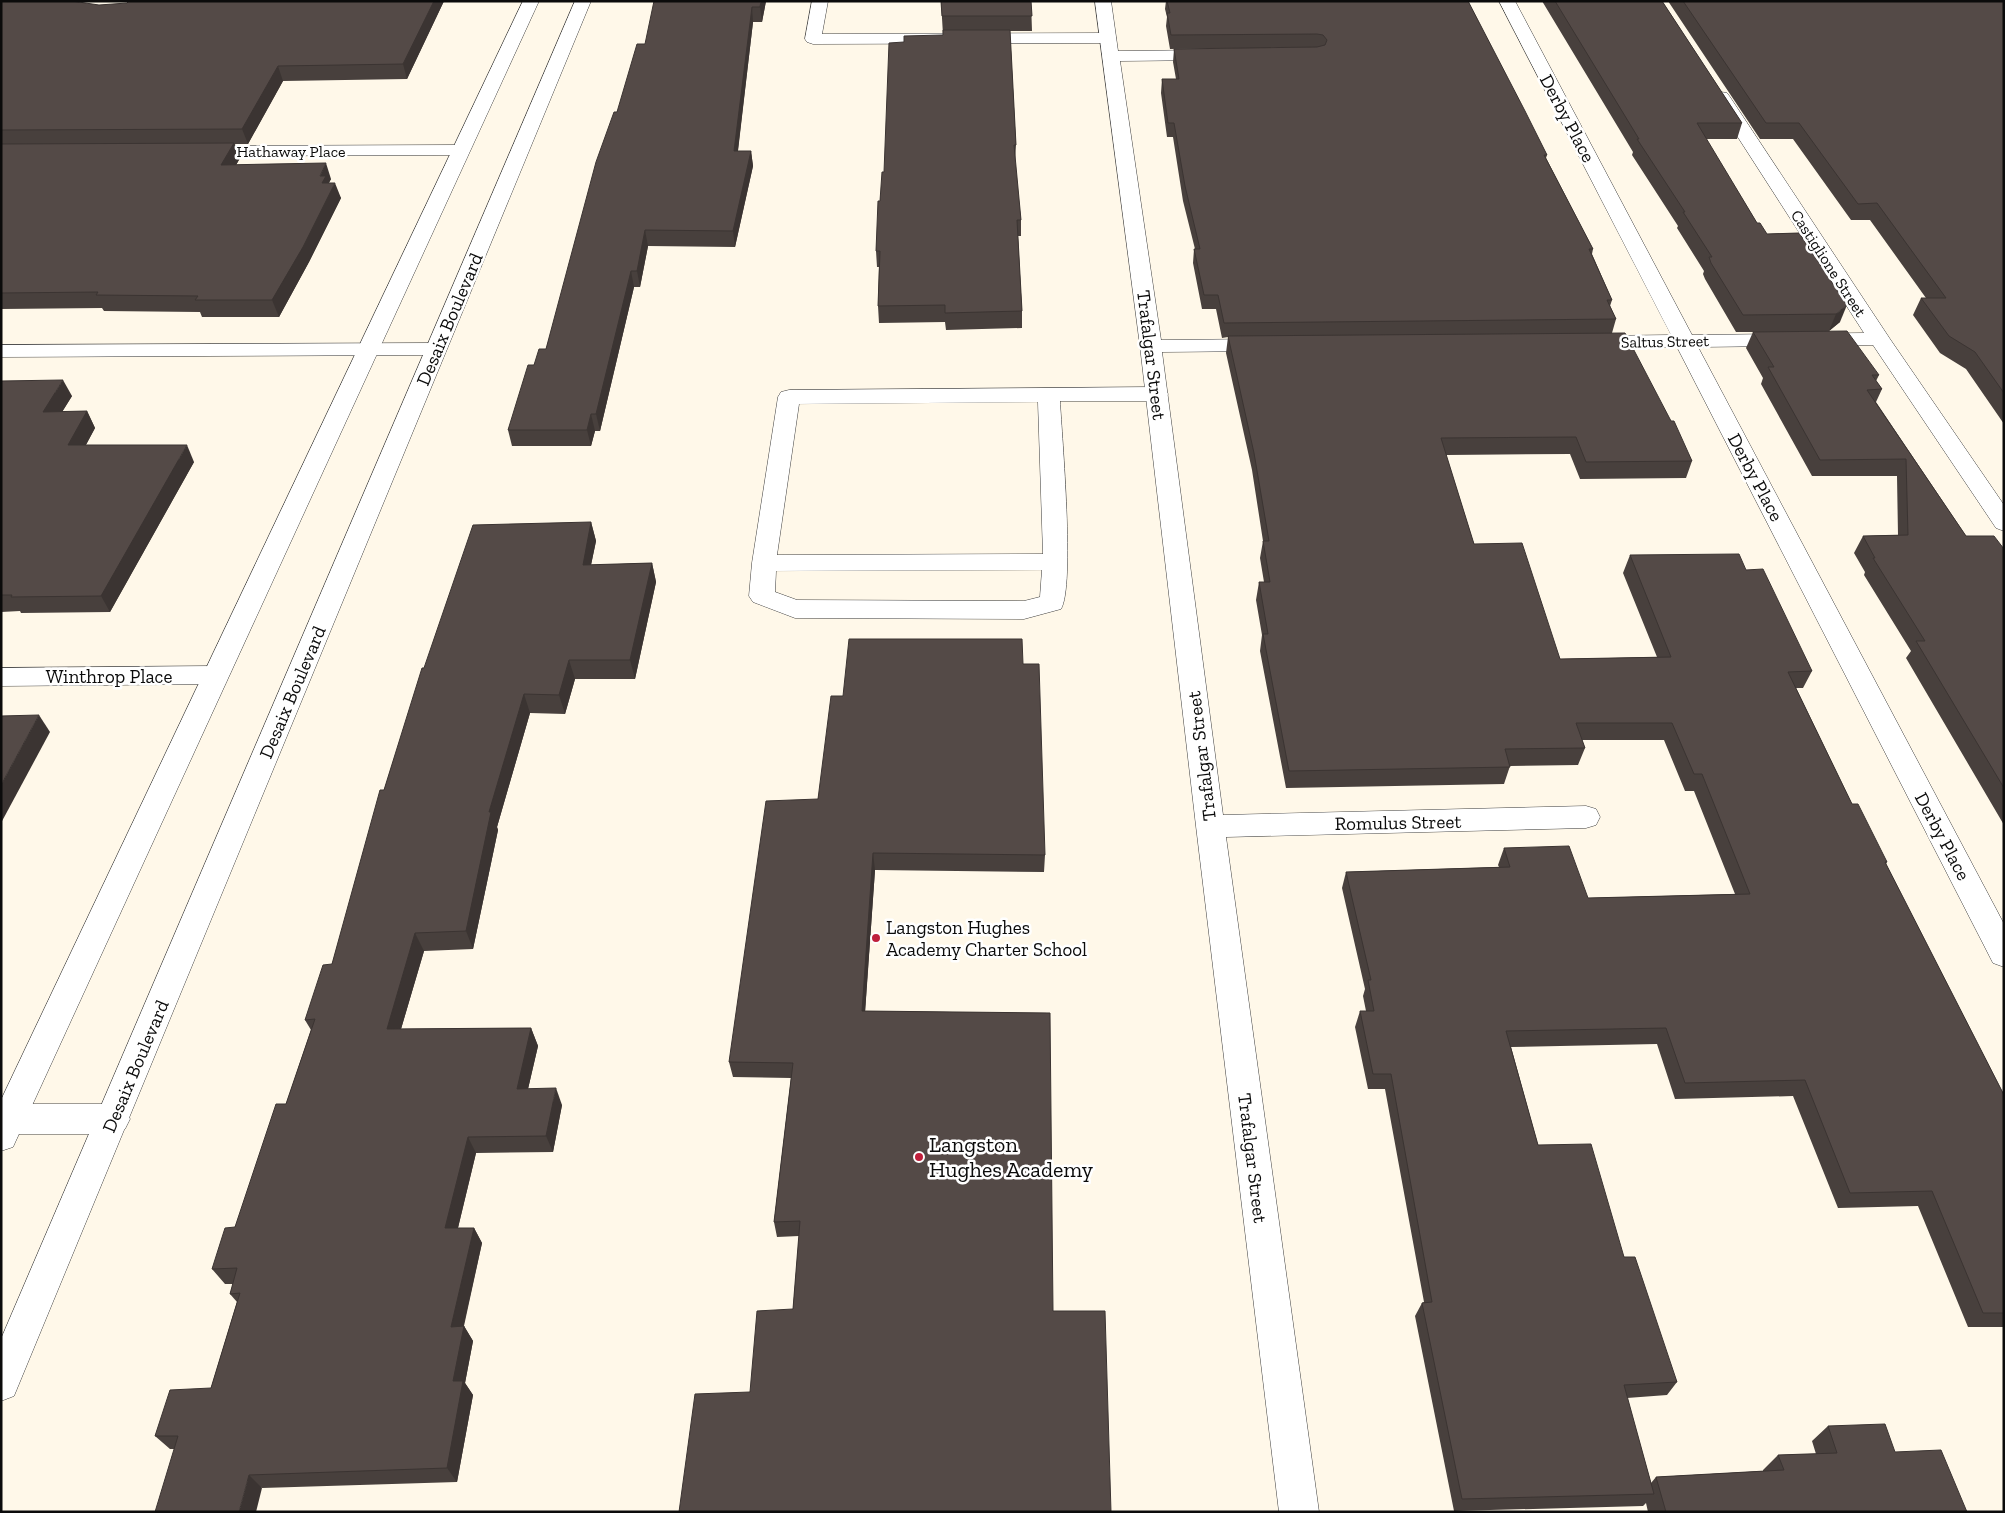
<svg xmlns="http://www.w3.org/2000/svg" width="2005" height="1513" font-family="'Zilla Slab',serif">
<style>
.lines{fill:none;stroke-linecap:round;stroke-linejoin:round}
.service-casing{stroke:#3e3e3e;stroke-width:1}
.minor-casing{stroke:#3e3e3e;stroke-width:1}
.tertiary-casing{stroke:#3e3e3e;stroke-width:1}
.service{fill:#fff;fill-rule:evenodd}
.minor{fill:#fff;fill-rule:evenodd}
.tertiary{fill:#fff;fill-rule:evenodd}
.wall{fill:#48403d}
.shaded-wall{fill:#3b3432}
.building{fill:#544a47;stroke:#3b3432}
.poi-dot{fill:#bf1f3b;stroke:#fff;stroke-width:2}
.labels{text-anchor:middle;stroke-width:5;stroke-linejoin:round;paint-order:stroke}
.far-street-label{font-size:16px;fill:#0b0b0b;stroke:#fff}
.street-label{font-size:19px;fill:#0b0b0b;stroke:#fff}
.poi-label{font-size:19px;fill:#0b0b0b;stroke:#fff;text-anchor:start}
.near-poi-label{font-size:22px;fill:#0b0b0b;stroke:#fff;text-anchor:start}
</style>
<rect width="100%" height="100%" fill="#fff8e9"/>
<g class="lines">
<g class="service-casing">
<g id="service">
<polygon points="812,1 828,1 822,34 1108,33 1114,35 1116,38 1114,41 1108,43 813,44 807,42 805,39"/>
<path d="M1157 387 1165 389 1168 394 1165 399 1157 401H1060C1062 437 1075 586 1061 609L1024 619 795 618 753 602 749 596 752 563 778 397 781 392 789 390ZM1038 402 1043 554 777 555 799 404ZM1042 570 1040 597 1024 601 797 600 775 592 776 571Z"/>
</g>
</g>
<g class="minor-casing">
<g id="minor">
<polygon points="1095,1 1111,1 1118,51 1211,50 1217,51 1219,55 1217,59 1211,60 1120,61 1161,340 1265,339 1272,341 1276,345 1272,349 1265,351 1162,352 1223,815 1586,806 1596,809 1600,817 1596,825 1586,828 1226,837 1319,1512 1279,1512 1196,826 1140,346"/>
<polygon points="1499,1 1515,1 1692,335 1864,333 1712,97 1715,93 1721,92 1727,93 1730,97 1890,339 2004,505 2004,531 1996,528 1873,345 1698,347 2004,924 2004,967 1993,963 1677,347 1593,348 1586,346 1582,342 1586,338 1593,336 1671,335"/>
<polygon points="461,145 467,146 470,150 467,154 461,155 200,156 194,155 191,151 194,147 200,146"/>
<polygon points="436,343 443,345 447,349 443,353 436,355 1,357 1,345"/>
<polygon points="216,666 225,668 229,675 225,682 216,684 1,686 1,668"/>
<polygon points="1,1104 113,1104 125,1109 130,1119 125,1129 113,1134 1,1134"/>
</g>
</g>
<g class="tertiary-casing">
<g id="tertiary">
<polygon points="523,1 539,1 13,1147 1,1151 1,1100"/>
<polygon points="575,1 591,1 14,1396 1,1401 1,1339"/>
</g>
</g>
<use href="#service" class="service"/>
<use href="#minor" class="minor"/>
<use href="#tertiary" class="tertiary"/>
</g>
<g class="wall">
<polygon points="1,1 99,5 444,1 407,79 283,81 248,144 235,144 240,158 236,165 331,179 329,183 341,198 309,262 279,317 202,317 200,312 104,311 102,308 1,309"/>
<polygon points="766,1 762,22 753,22 738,151 751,151 753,166 735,247 648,246 640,287 634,287 600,431 595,431 591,446 512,446 508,430 534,365 546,349 617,112 645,44"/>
<polygon points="941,1 1031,1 1032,31 1010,31 1016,145 1015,161 1021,220 1021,236 1018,236 1022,311 1022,328 946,330 945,322 879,323 878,306 879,267 877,267 876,251 880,201 904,42 943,35"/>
<polygon points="1166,1 1468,1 1547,155 1546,158 1593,249 1592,254 1612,300 1610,306 1616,319 1612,333 1671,421 1692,461 1686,478 1580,479 1570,454 1446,455 1474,544 1560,659 1657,657 1623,573 1630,555 1746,570 1812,671 1803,688 1796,688 1852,804 1887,862 1886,864 2004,1095 2004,1327 1968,1327 1918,1206 1838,1208 1793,1096 1675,1099 1657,1044 1511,1047 1538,1145 1624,1257 1677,1382 1667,1395 1627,1398 1651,1483 1656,1477 1763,1471 1763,1470 1778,1455 1816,1454 1812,1441 1828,1426 1895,1452 1967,1512 1648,1512 1646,1503 1643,1506 1454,1511 1415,1316 1422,1303 1424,1302 1385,1089 1368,1089 1355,1027 1360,1011 1366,1011 1363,996 1365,989 1342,888 1346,872 1499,867 1498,865 1504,848 1588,898 1735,894 1694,791 1685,791 1664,740 1582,740 1585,748 1578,765 1510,766 1504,784 1286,788 1260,651 1262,635 1256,600 1259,582 1264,582 1260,558 1263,541 1252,470 1226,353 1228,337 1222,338 1216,309 1202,309 1193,263 1194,249 1195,249 1183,201 1173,137 1167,137 1161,93 1162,79 1176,79 1173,62 1174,49 1315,47 1170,49 1166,26 1167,17 1165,9"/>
<polygon points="1542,1 1662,1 1742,123 1737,139 1706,139 1757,223 1767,234 1799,233 1840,322 1829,331 1879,375 1876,381 1882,389 1876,402 1966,536 2004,549 2004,825 1906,658 1911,651 1864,575 1865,572 1854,553 1863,536 1898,535 1897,476 1812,476 1761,384 1763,378 1746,348 1753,332 1736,332 1705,279 1703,274 1704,271 1677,228 1678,226 1632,155 1633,152"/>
<polygon points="1668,1 2004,1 2004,424 1966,369 1940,353 1913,315 1921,298 1926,298 1870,220 1851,220 1793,139 1760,139"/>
<polygon points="1,381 72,396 62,412 87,411 95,428 86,445 194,462 110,612 21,613 20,611 1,612"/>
<polygon points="591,522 596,541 591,565 652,563 656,582 635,679 575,679 565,714 530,713 497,827 498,830 473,949 424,951 401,1029 531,1028 538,1046 528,1089 562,1105 553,1152 476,1153 458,1228 474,1228 482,1243 464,1326 473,1341 465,1383 473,1395 457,1482 262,1488 174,1449 170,1449 155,1436 211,1388 237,1302 230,1294 233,1284 225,1284 212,1269 235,1227 286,1104 311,1030 305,1020 332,964 384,790 424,668"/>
<polygon points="843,696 1045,855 1044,872 875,870 865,1011 1050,1013 750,1392 793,1309 799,1236 777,1237 774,1222 791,1078 733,1077 729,1062 818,799"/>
</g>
<g class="shaded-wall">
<polygon points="434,1 444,1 407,79 403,64"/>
<polygon points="761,1 766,1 762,22 760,7"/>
<polygon points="752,7 753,22 736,166 734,151"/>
<polygon points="278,66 283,81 248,144 242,129"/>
<polygon points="234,143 240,158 227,181 221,165"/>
<polygon points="751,151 753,166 735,247 733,231"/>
<polygon points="326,163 331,179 328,184 327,198 320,176"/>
<polygon points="335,183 341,198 309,262 279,317 272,300"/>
<polygon points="645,230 648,246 640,287 637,271"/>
<polygon points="631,271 634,287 600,431 596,414"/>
<polygon points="1847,305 1840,322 1829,331 1836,314"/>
<polygon points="63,380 72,396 52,428 43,412"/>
<polygon points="87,411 95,428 77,461 68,445"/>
<polygon points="591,414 595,431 591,446 587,430"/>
<polygon points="187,445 194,462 110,612 101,596"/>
<polygon points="591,522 596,541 587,584 583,565"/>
<polygon points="652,563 656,582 635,679 630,660"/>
<polygon points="569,660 575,679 565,714 559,695"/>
<polygon points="524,694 530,713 497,827 498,830 473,949 466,931 489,812"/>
<polygon points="39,715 50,732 1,823 1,785"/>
<polygon points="873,853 875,870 864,1028 862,1011"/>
<polygon points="415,933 424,951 396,1046 387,1029"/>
<polygon points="531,1028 538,1046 524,1106 517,1089"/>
<polygon points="556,1088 562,1105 553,1152 546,1136"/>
<polygon points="468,1137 476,1153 454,1244 445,1228"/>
<polygon points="474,1228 482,1243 460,1341 451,1327"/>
<polygon points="464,1326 473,1341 465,1383 473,1395 457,1482 447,1468 453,1381"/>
<polygon points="249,1475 262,1488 256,1512 239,1512"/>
</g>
<g class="building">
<polygon points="1,1 72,1 99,5 127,3 129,1 434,1 403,64 278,66 242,129 1,130"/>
<polygon points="654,1 761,1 760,7 752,7 734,151 751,151 733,231 645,230 637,271 631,271 596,414 591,414 587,430 508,430 528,365 534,365 539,349 546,349 596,162 614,112 617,112 637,44 645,44"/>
<polygon points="941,1 1031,1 1032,16 942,16"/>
<polygon points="1167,1 1468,1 1525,111 1547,155 1544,155 1593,249 1589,249 1612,300 1607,300 1616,319 1224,323 1218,295 1204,295 1194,249 1200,249 1185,186 1174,123 1168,123 1162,79 1179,79 1174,49 1317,47 1325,45 1327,40 1323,35 1317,34 1171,35 1167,13 1170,13"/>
<polygon points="1555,1 1662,1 1742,123 1697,123 1757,223 1760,223 1767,234 1799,233 1847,305 1836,314 1743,315 1711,263 1709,257 1712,257 1683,212 1685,212 1637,139 1639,139"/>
<polygon points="1683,1 2004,1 2004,393 1975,352 1949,336 1921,298 1946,298 1877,203 1858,204 1799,123 1766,123"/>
<polygon points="943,30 1010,30 1016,145 1014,145 1021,220 1017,220 1022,311 945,313 945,305 878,306 880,251 876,251 878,201 880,201 882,172 884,172 889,43 904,42 904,36 943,35"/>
<polygon points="234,143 221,165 326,163 320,176 326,176 322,183 335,183 303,247 272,300 195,300 198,296 96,295 98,292 1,293 1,144"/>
<polygon points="1847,331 1879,375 1872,375 1882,389 1867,390 1966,536 1994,536 2004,549 2004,788 1916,641 1925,641 1873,558 1875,558 1863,536 1908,535 1906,459 1820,460 1768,367 1774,367 1753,332"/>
<polygon points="1625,333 1671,421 1674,421 1692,461 1586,462 1576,437 1441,438 1474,544 1522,543 1560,659 1671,657 1630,555 1739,554 1746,570 1763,569 1812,671 1788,672 1852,804 1858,804 1887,862 1885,862 2004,1095 2004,1313 1983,1313 1932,1191 1850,1193 1805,1080 1685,1083 1666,1028 1506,1031 1538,1145 1591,1144 1624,1257 1635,1257 1677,1382 1624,1385 1654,1494 1462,1499 1422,1303 1432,1302 1391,1074 1373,1074 1360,1011 1374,1011 1368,980 1371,980 1346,872 1510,867 1504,848 1569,846 1588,898 1750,894 1702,774 1694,774 1672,723 1576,723 1585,748 1505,749 1510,767 1289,771 1263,634 1268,634 1259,582 1270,582 1263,541 1269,541 1254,453 1228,336"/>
<polygon points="63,380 43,412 87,411 68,445 187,445 101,596 11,597 12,595 1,595 1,381"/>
<polygon points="591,522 583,565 652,563 630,660 569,660 559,695 524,694 489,812 491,812 466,931 415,933 387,1029 531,1028 517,1089 556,1088 546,1136 468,1137 445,1228 474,1228 451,1327 464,1326 453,1381 463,1381 447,1468 249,1475 239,1512 155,1512 178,1436 155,1436 170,1390 211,1388 240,1293 230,1294 237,1268 212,1269 225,1228 235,1227 276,1104 286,1104 315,1019 305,1020 323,965 332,964 380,790 384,790 422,668 424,668 473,525"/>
<polygon points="849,639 1022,639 1023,664 1039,664 1045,855 873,853 862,1011 1050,1013 1053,1311 1105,1311 1111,1512 679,1512 695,1394 750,1392 757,1311 793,1309 800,1221 774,1222 793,1063 729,1062 766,801 818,799 831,696 843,696"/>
<polygon points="39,715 1,785 1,716"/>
<polygon points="1885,1424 1895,1452 1941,1450 1967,1512 1666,1512 1656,1477 1784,1470 1778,1455 1837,1453 1828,1426"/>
</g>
<g class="poi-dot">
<circle cx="876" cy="938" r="5"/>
<circle cx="919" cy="1157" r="5"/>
</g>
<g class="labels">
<g class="far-street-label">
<text x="291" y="157">Hathaway Place</text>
<text transform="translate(1829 263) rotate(57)" y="6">Castiglione Street</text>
<text transform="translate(1665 341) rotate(-1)" y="6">Saltus Street</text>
</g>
<g class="street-label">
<text transform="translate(1568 118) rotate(62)" y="7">Derby Place</text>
<text transform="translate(449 319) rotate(-67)" y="7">Desaix Boulevard</text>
<text transform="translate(1152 355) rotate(83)" y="7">Trafalgar Street</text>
<text transform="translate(1756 477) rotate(62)" y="7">Derby Place</text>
<text x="109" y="683">Winthrop Place</text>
<text transform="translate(292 692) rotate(-67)" y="7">Desaix Boulevard</text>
<text transform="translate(1201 756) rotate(-97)" y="7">Trafalgar Street</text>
<text transform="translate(1398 822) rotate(-1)" y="7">Romulus Street</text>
<text transform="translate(1943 836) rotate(62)" y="7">Derby Place</text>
<text transform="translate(135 1066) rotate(-67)" y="7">Desaix Boulevard</text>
<text transform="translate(1253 1158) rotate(83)" y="7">Trafalgar Street</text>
</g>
<g class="poi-label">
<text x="886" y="934">Langston Hughes<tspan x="886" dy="22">Academy Charter School</tspan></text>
</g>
<g class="near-poi-label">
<text x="929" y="1152">Langston<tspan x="929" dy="25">Hughes Academy</tspan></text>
</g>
</g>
<rect width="2005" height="1513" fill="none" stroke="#0b0b0b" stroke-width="5"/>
</svg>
